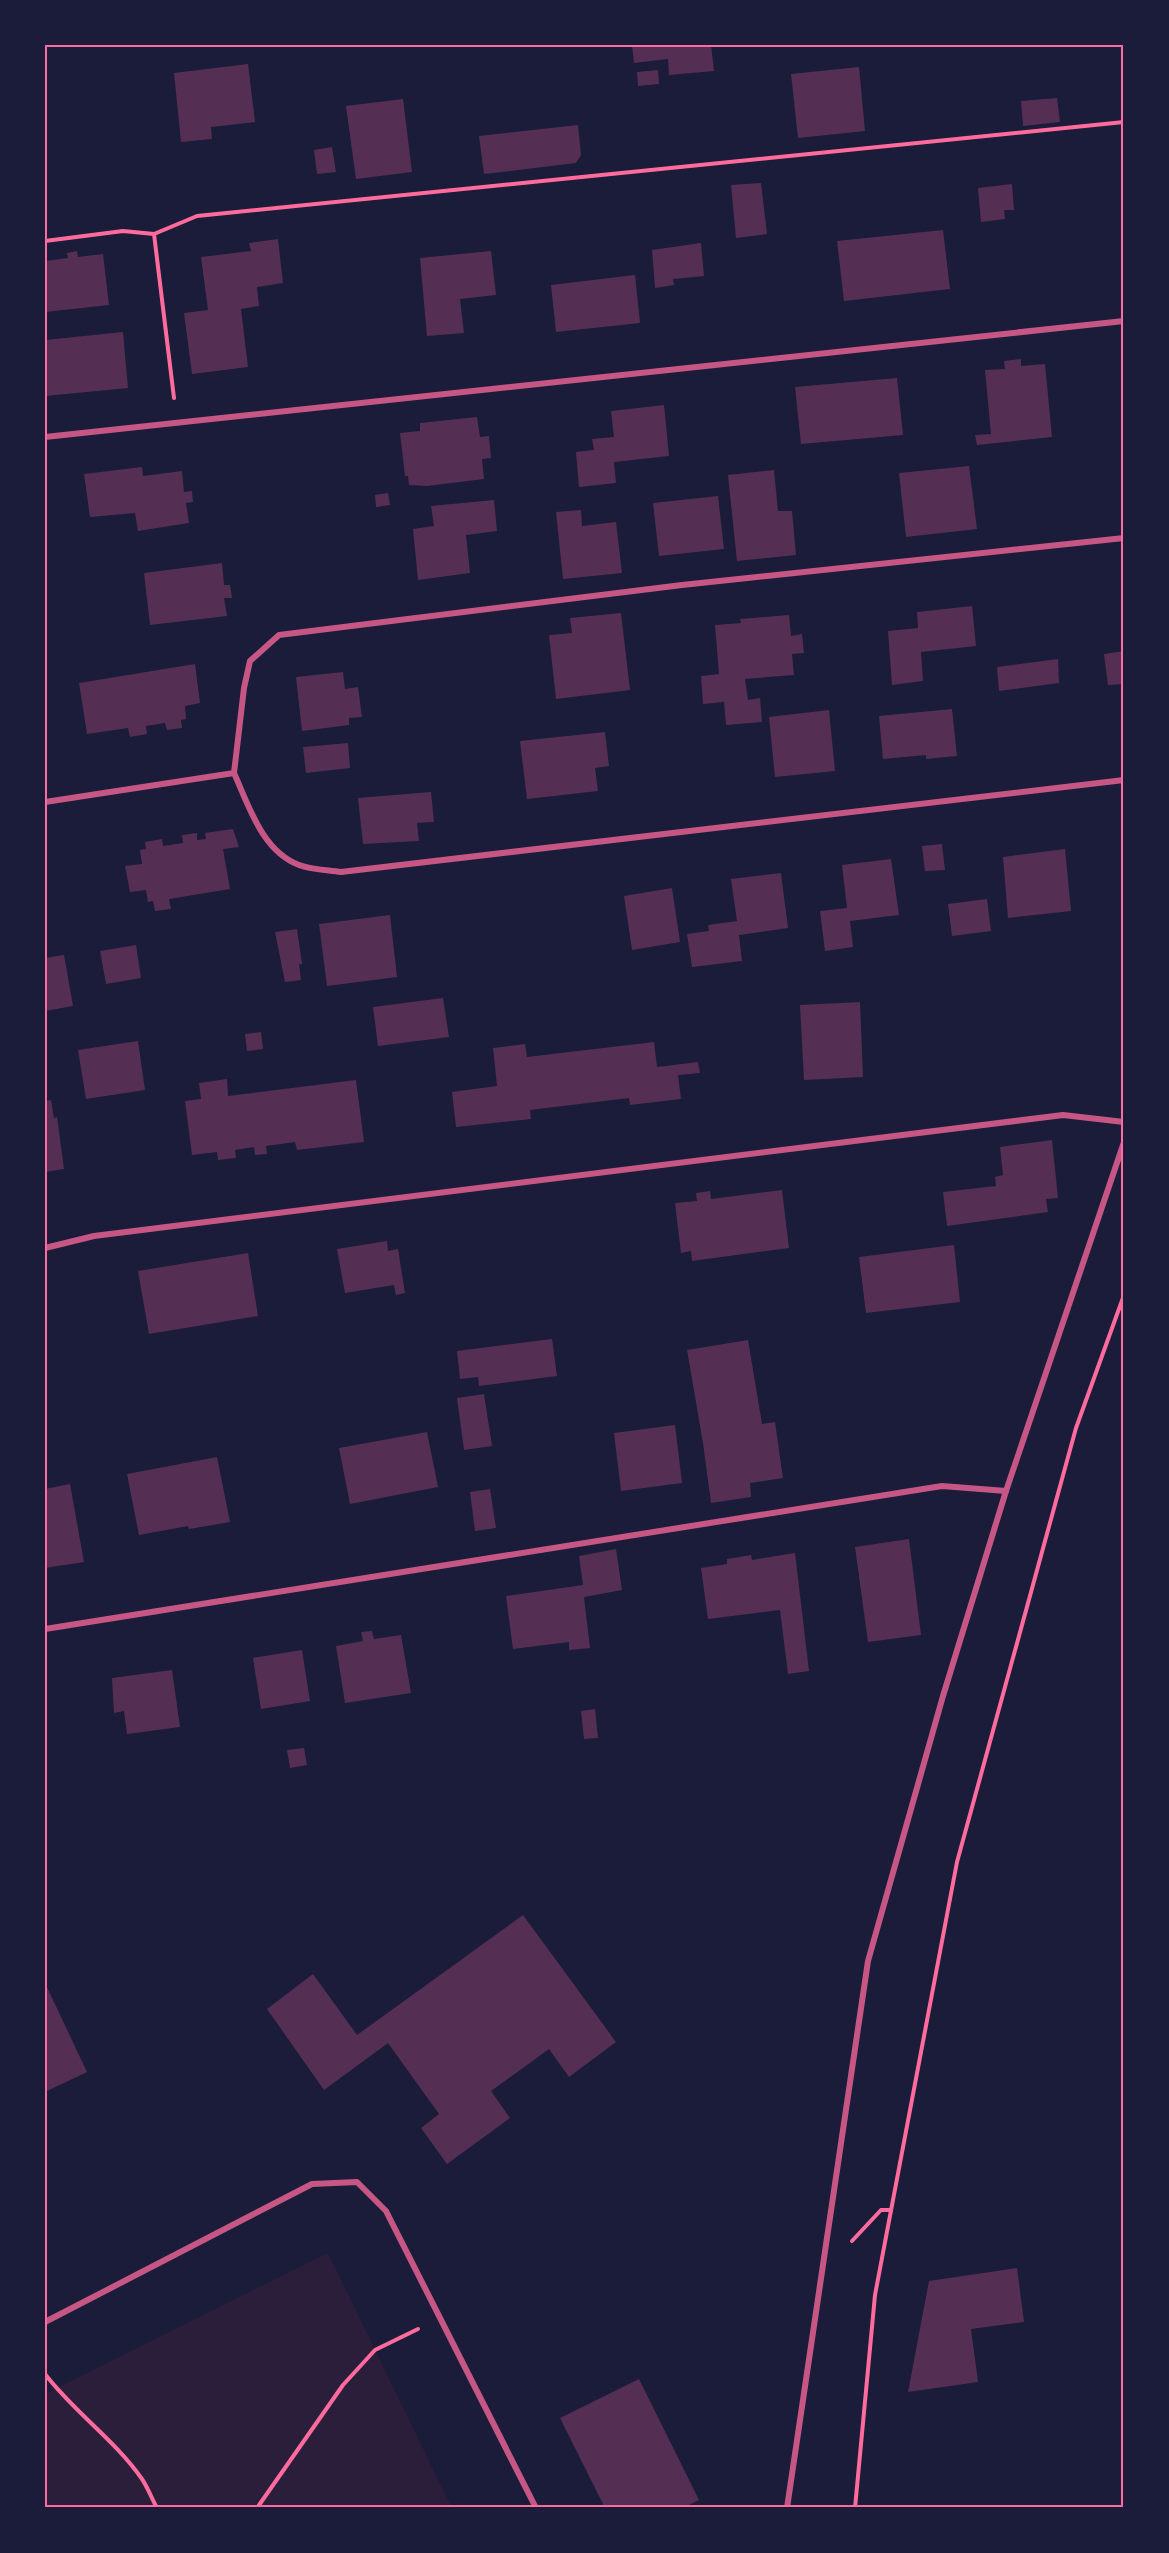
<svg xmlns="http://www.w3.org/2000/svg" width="1169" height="2553" font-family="'Golos Text',sans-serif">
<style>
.green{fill:#2a1e3b}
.building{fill:#542f53}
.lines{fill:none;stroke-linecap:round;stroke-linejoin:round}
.path{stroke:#ff6b9d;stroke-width:4}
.minor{stroke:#c65784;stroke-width:6}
.neatline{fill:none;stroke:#ff6b9d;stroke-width:2}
</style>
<rect width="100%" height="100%" fill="#1b1b3a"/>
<polygon class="green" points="328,2253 452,2508 45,2508 45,2394"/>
<g class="building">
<polygon points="632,45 711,45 714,71 669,75 668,59 634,63"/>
<polygon points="248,64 255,122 211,127 212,139 181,142 174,73"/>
<polygon points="859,67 865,131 798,138 791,74"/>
<polygon points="658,70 659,84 638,86 637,72"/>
<polygon points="1057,98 1060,122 1023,126 1021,101"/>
<polygon points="403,99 412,172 356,179 346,106"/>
<polygon points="578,125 581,155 576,163 484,174 479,136"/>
<polygon points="332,147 336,172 317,174 314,150"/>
<polygon points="761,183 767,234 736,238 731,185"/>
<polygon points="1012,184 1014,210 1004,210 1005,219 981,222 978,188"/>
<polygon points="943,230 950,289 844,301 837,241"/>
<polygon points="278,239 283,283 257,287 259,306 241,309 248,367 192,374 184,313 208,310 201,257 251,251 249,243"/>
<polygon points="701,243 704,276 673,279 674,285 655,288 652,250"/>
<polygon points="77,251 78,257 103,254 109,305 45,312 45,261 68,258 67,253"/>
<polygon points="491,251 496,295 460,299 464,333 427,336 420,258"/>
<polygon points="635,275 640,323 556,332 551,285"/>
<polygon points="123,332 128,388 45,396 45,340"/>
<polygon points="1021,359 1021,366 1045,364 1052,437 977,445 975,435 991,434 985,370 1005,369 1004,361"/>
<polygon points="897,378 903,435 801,444 795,387"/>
<polygon points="664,405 669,456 614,462 616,483 579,487 576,452 594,450 592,439 614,437 611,411"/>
<polygon points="477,417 480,437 489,436 491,458 482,459 484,479 427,486 409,485 408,476 405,476 400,433 420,431 420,423"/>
<polygon points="969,466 977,529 906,537 899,473"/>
<polygon points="142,467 143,476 182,471 184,492 192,491 193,502 186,503 189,523 138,531 135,513 90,517 84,474"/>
<polygon points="774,470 778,511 792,511 796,555 737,561 728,475"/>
<polygon points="388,493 390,505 376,507 375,495"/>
<polygon points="718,496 724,549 659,556 653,503"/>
<polygon points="494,500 497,531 466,535 470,573 418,580 413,529 434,526 431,506"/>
<polygon points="581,510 582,526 616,522 622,573 563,579 556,512"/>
<polygon points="222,563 224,585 230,585 232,598 224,598 227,616 150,625 144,573"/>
<polygon points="972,606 976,646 921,652 923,681 892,685 888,631 918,628 917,612"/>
<polygon points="621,613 630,690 556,699 549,635 572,633 570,618"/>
<polygon points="789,615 791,636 802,634 804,653 792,654 794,675 745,679 748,700 760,698 762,722 726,725 724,702 703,704 701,676 719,674 715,625 741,623 740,619"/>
<polygon points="1124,651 1124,684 1108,685 1104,654"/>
<polygon points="1058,659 1059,683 999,691 997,667"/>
<polygon points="195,664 200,703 185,706 186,719 181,720 182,728 167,730 165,723 146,726 147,734 130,737 128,728 87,734 79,683"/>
<polygon points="343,672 345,689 358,687 362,717 349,718 349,725 302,731 296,677"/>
<polygon points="952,709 957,756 926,759 926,755 883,759 879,716"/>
<polygon points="829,710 835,771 775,777 769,717"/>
<polygon points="605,732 609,766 595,768 598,791 527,799 520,741"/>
<polygon points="348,743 350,768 306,773 303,747"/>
<polygon points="431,792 434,822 417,823 419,841 363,844 358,798"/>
<polygon points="233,829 239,847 223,849 230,889 169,899 171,909 155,911 153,901 148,902 146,890 130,892 125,866 142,864 140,850 146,849 145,842 162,839 163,846 183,843 182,835 197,833 197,840 206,839 205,833"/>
<polygon points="942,844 945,870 925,871 922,846"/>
<polygon points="1065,849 1071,911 1008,918 1003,857"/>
<polygon points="891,859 899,915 850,921 853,947 825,951 820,911 847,908 842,865"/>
<polygon points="781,873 788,928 739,935 742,961 692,967 687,934 709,931 708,925 737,921 731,879"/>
<polygon points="672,888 680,942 632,950 624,896"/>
<polygon points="987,899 991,931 952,936 948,904"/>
<polygon points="390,915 397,977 327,986 319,924"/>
<polygon points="297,929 302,964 299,964 301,980 285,982 275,932"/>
<polygon points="136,945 141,978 106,984 100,951"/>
<polygon points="64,955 73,1006 45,1011 45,958"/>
<polygon points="443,998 449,1037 378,1046 373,1007"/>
<polygon points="860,1002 863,1077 804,1080 800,1005"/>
<polygon points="261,1032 263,1049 247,1051 245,1034"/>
<polygon points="138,1041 145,1090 86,1099 78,1050"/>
<polygon points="654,1042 657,1067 698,1062 700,1073 678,1075 681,1099 630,1105 629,1098 530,1110 531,1119 456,1127 452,1092 497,1086 493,1048 525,1044 527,1057"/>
<polygon points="227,1079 228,1096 356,1080 364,1142 297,1150 295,1142 266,1146 267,1154 255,1155 254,1147 235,1150 236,1158 218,1160 217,1152 192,1155 185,1101 201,1099 199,1083"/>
<polygon points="51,1100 54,1118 57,1117 64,1169 45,1172 45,1101"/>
<polygon points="1052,1140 1058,1198 1046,1199 1048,1212 947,1226 943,1192 996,1186 995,1177 1003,1175 1000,1147"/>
<polygon points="782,1190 789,1248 692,1261 691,1251 681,1253 675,1203 697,1201 696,1193 710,1191 711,1199"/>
<polygon points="387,1241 388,1251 398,1249 405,1293 396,1295 394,1285 345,1293 337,1249"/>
<polygon points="954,1245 960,1302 866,1313 859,1257"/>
<polygon points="248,1253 258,1316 149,1334 138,1271"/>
<polygon points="552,1339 557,1376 479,1386 478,1377 460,1379 457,1351"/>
<polygon points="748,1340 762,1424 775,1422 783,1478 750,1483 751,1497 711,1503 703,1443 687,1350"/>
<polygon points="484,1394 492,1446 464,1450 457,1398"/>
<polygon points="675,1425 682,1483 621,1491 614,1433"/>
<polygon points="427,1432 438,1487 350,1504 339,1448"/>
<polygon points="217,1457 230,1522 189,1529 188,1526 139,1535 127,1474"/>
<polygon points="70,1484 84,1562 45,1568 45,1489"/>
<polygon points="490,1489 496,1528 475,1531 470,1492"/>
<polygon points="909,1539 921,1635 868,1642 855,1547"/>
<polygon points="616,1549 622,1590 584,1597 590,1648 569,1650 569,1642 513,1649 506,1596 583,1585 579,1556"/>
<polygon points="795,1553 809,1671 788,1674 780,1610 708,1619 701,1568 727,1564 727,1559 751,1555 752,1560"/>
<polygon points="372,1631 374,1639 401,1635 411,1693 345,1703 336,1646 363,1641 361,1632"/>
<polygon points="302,1650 310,1701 261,1709 253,1658"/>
<polygon points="172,1670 180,1727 127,1734 124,1711 114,1713 112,1678"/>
<polygon points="595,1709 598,1738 584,1739 581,1711"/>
<polygon points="304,1748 307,1765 290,1768 287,1750"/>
<polygon points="523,1915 616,2042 569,2077 549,2049 491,2091 510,2118 447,2164 421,2128 439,2114 388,2043 324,2090 267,2009 313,1974 357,2035"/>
<polygon points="45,1983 87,2072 45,2092"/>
<polygon points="1017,2268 1024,2322 971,2329 978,2382 908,2392 929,2281"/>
<polygon points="639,2379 699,2500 683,2508 605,2508 560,2418"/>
</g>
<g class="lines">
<g class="path">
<polyline points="154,234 197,216 1124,122"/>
<polyline points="45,241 123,231 154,234 174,398"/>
<polyline points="852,2241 881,2210 891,2210"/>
<path d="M45 2374C74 2412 115 2440 142 2479 148 2488 152 2499 157 2508"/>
<polyline points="257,2508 343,2385 375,2350 418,2329"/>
<polyline points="855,2508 875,2295 957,1862 1076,1428 1124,1295"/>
</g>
<g class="minor">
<polyline points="45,437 1124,321"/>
<polyline points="234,773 244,688 250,661 279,635 682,585 1124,538"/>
<path d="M234 773C249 806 262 851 299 865 312 870 328 870 341 872L1124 780"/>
<polyline points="45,802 234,773"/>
<polyline points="45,1248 94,1236 1063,1115 1124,1122"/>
<polyline points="45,1629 942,1486 1006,1491"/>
<polyline points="45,2322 312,2184 357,2182 386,2211 536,2508"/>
<polyline points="787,2508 868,1961 943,1696 1006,1491 1124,1142"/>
</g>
</g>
<rect width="1169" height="2553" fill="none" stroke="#1b1b3a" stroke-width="93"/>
<rect x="46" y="46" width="1076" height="2460" class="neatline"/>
</svg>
